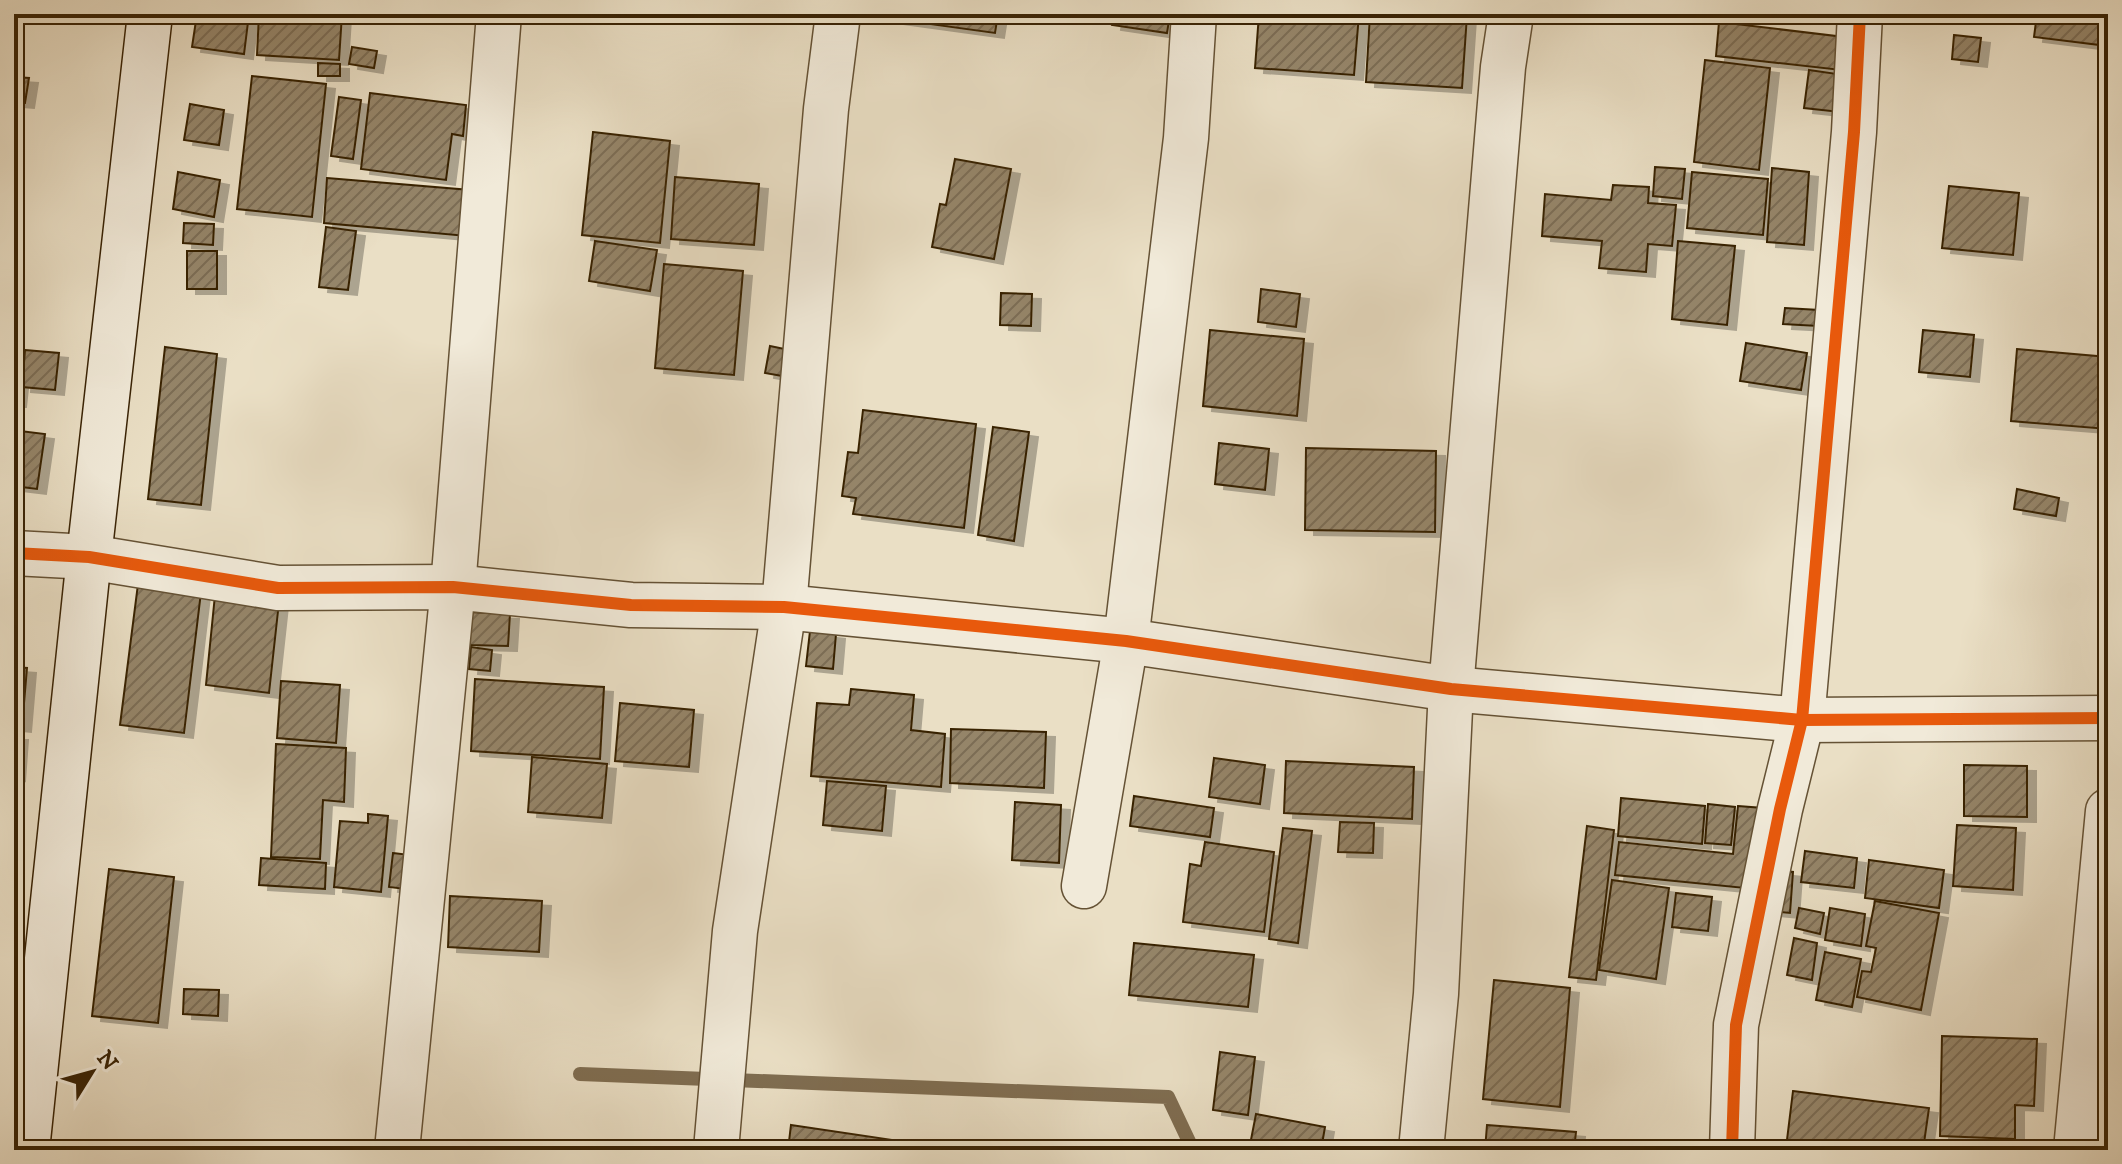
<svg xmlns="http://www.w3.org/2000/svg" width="2122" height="1164" font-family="'IM FELL DW Pica',serif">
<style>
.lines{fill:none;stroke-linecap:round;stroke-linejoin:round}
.stream{stroke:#7f6d51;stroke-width:14}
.building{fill:url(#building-hatch);stroke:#392305;stroke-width:2;filter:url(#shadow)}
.street-casing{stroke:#655235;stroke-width:47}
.secondary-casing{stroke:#392305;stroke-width:47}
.street{stroke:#f1ead9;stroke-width:44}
.secondary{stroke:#f1ead9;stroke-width:44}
.cycleway-casing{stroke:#f1ead9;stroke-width:17}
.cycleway{stroke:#e8590c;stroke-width:12}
</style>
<defs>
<pattern id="building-hatch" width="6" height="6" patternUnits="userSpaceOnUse" patternTransform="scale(2)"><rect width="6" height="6" fill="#958569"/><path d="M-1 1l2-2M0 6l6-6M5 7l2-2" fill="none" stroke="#7b6c54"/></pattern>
<filter id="shadow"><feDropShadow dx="9" dy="5" stdDeviation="0" flood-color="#0004"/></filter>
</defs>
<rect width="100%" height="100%" fill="#eadfc5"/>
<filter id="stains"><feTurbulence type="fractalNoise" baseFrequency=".0025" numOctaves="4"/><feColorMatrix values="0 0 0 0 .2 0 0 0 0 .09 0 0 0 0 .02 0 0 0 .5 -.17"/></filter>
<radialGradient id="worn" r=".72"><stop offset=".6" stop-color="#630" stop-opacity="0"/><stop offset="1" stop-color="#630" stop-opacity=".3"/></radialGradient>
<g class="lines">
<polyline class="stream" points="580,1074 1168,1097 1193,1150"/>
</g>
<g class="building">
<polygon points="197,14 249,14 244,54 192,47"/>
<polygon points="259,14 342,14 339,60 257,55"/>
<polygon points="886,14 998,14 995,33 886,18"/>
<polygon points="1114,14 1170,14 1167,33 1112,25"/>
<polygon points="1259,14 1359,14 1354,75 1255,68"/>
<polygon points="1370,14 1467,15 1462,88 1366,82"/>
<polygon points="2037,14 2108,14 2108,46 2034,37"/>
<polygon points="1719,22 1844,37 1841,70 1716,56"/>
<polygon points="1954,35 1981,38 1978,62 1952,59"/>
<polygon points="352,47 377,51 374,68 349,64"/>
<polygon points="1705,60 1770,68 1759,170 1694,162"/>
<polygon points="318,63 340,64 340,76 318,76"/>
<polygon points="1809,70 1844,75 1840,112 1804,108"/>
<polygon points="252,76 326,84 312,217 237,209"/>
<polygon points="14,77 29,78 25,103 14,102"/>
<polygon points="370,93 466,105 463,136 452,134 446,180 361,169"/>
<polygon points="339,97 361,100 353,159 331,156"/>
<polygon points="190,104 224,110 219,145 184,140"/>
<polygon points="593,132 670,141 660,243 582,235"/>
<polygon points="955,159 1011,169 994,259 932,247 940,204 946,205"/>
<polygon points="1655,167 1685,169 1682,199 1653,196"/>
<polygon points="1772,168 1809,172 1804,245 1767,242"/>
<polygon points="178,172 220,180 214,217 173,209"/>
<polygon points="1692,172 1768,179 1763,235 1687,228"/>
<polygon points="675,177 759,184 754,245 671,239"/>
<polygon points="327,178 482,191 478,237 324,223"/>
<polygon points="1613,185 1649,187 1648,203 1676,205 1672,246 1648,244 1646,272 1599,268 1602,241 1542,236 1545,194 1611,200"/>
<polygon points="1949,186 2019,193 2013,255 1942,248"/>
<polygon points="184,223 214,224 213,245 183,243"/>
<polygon points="326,227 356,231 348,290 319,287"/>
<polygon points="595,241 657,250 650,291 589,281"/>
<polygon points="1678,241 1735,246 1727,325 1672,319"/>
<rect x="187" y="251" width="30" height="38"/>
<polygon points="664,264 743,271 734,375 655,368"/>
<polygon points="1261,289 1300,294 1296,327 1258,322"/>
<polygon points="1001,293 1032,294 1031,326 1000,325"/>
<polygon points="1785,308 1819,310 1818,326 1783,324"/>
<polygon points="1210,330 1304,339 1297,416 1203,406"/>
<polygon points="1923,330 1974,335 1970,377 1919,372"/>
<polygon points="1746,343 1807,353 1801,390 1740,381"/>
<polygon points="770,346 799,352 794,378 765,373"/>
<polygon points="165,347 217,354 201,505 148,499"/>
<polygon points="2017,349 2108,357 2108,429 2011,421"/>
<polygon points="25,350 59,353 55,390 22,387"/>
<polygon points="14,355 22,356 17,402 14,402"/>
<polygon points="863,410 976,424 964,528 853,514 856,498 842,496 848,452 858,453"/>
<polygon points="993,427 1029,432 1014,541 978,535"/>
<polygon points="20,431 45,434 37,489 14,486 14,453"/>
<polygon points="1219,443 1269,449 1265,490 1215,484"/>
<polygon points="1306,448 1436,451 1435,532 1305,530"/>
<polygon points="2017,489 2059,498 2056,516 2014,509"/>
<polygon points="138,584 201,592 184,733 120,725"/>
<polygon points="215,595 279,602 269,693 206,685"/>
<polygon points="470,612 510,614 508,646 469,645"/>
<polygon points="810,631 836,634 833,669 806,666"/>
<polygon points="471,647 492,650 490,671 469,669"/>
<polygon points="14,667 27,668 22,727 14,726"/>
<polygon points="475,679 604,687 600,759 471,751"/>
<polygon points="281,681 340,685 336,743 277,738"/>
<polygon points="851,689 914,695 911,730 945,734 941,787 811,776 817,703 849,705"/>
<polygon points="620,703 694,710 689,767 615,761"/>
<polygon points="951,729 1046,732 1044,788 950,783"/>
<polygon points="14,735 19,735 16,776 14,775"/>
<polygon points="276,744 346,748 344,802 323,800 320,859 271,857"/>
<polygon points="532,757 607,764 602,818 528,812"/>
<polygon points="1214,758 1265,765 1260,804 1209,797"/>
<polygon points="1286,761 1414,767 1412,819 1284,813"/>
<polygon points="1964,765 2027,766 2027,817 1964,816"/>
<polygon points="827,781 886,786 882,831 823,825"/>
<polygon points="1134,796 1214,808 1210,837 1130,826"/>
<polygon points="1621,798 1705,806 1702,844 1618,836"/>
<polygon points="1015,802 1061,805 1059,863 1012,860"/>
<polygon points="1708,804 1735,807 1731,845 1705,843"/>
<polygon points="1738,806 1763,808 1755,889 1615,875 1619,842 1733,854"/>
<polygon points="368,814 388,816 381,892 334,887 340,821 368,823"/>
<polygon points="1340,822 1374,823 1373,853 1338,852"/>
<polygon points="1957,825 2016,828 2013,890 1953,886"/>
<polygon points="1587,826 1614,830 1596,980 1569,977"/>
<polygon points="1283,828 1312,831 1298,943 1269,939"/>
<polygon points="1205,842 1274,852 1264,932 1183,922 1190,864 1201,866"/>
<polygon points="1805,851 1857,858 1854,888 1801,882"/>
<polygon points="393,853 410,855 405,889 389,887"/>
<polygon points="261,858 326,863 325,889 259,885"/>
<polygon points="1869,860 1944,870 1939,908 1865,898"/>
<polygon points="109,869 174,877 158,1023 92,1016"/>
<polygon points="1775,870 1793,872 1790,913 1771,911"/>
<polygon points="1612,880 1669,888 1656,979 1599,970"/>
<polygon points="1676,893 1712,897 1708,931 1672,927"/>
<polygon points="450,896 542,901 539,952 448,947"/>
<polygon points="1875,901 1939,913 1921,1010 1857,997 1862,971 1871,972 1876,948 1866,946"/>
<polygon points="1799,908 1824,913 1820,934 1795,928"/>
<polygon points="1830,908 1865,914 1861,946 1825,940"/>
<polygon points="1794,938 1817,943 1812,980 1787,975"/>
<polygon points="1134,943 1254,955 1248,1007 1129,995"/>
<polygon points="1825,952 1861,959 1852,1007 1816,1000"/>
<polygon points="1494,980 1570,988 1560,1107 1483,1099"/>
<polygon points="184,989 219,990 218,1016 183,1014"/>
<polygon points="1942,1036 2037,1039 2034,1106 2015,1105 2015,1139 1940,1136"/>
<polygon points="1220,1052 1255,1057 1248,1115 1213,1110"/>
<polygon points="1793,1091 1929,1108 1923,1150 1861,1150 1787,1140"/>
<polygon points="1256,1114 1325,1127 1321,1150 1249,1150"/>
<polygon points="791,1125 906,1142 905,1150 788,1150"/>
<polygon points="1487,1125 1576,1132 1574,1150 1485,1150"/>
<polygon points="1771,1141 1836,1150 1770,1150"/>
</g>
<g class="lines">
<g class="street-casing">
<g id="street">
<polyline points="14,553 89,557 278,588 453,587 631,605 784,607 1126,641 1451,689 1802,720 2108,718"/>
<polyline points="1084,886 1126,641 1186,138 1194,14"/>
<polyline points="397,1150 453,587 499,14"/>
<polyline points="716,1150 735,931 784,607 826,109 838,14"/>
<polyline points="1421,1150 1436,994 1451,689 1503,67 1511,14"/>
<polyline points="1732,1150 1736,1025 1780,809 1802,720 1854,132 1860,14"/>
<polyline points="2076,1150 2108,811"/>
</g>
</g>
<g class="secondary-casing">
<polyline id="secondary" points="27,1150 89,557 150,14"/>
</g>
<use href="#street" class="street"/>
<use href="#secondary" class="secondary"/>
<g class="cycleway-casing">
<g id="cycleway">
<polyline points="14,553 89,557 278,588 453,587 631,605 784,607 1126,641 1451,689 1802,720 2108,718"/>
<polyline points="1732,1150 1736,1025 1780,809 1802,720 1854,132 1860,14"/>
</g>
</g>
<use href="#cycleway" class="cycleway"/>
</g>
<rect width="2122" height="1164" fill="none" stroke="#eadfc5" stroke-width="48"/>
<rect x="16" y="16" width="2090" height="1132" fill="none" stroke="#392305" stroke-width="4"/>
<rect x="24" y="24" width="2074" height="1116" fill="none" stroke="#392305" stroke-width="2"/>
<g transform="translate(92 1072) rotate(53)" stroke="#f1ead9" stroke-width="6" paint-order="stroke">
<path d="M0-6L14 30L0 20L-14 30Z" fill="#392305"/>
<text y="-12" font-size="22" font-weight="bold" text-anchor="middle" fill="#392305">N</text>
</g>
<rect width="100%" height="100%" filter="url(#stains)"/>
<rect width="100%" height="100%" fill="url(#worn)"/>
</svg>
